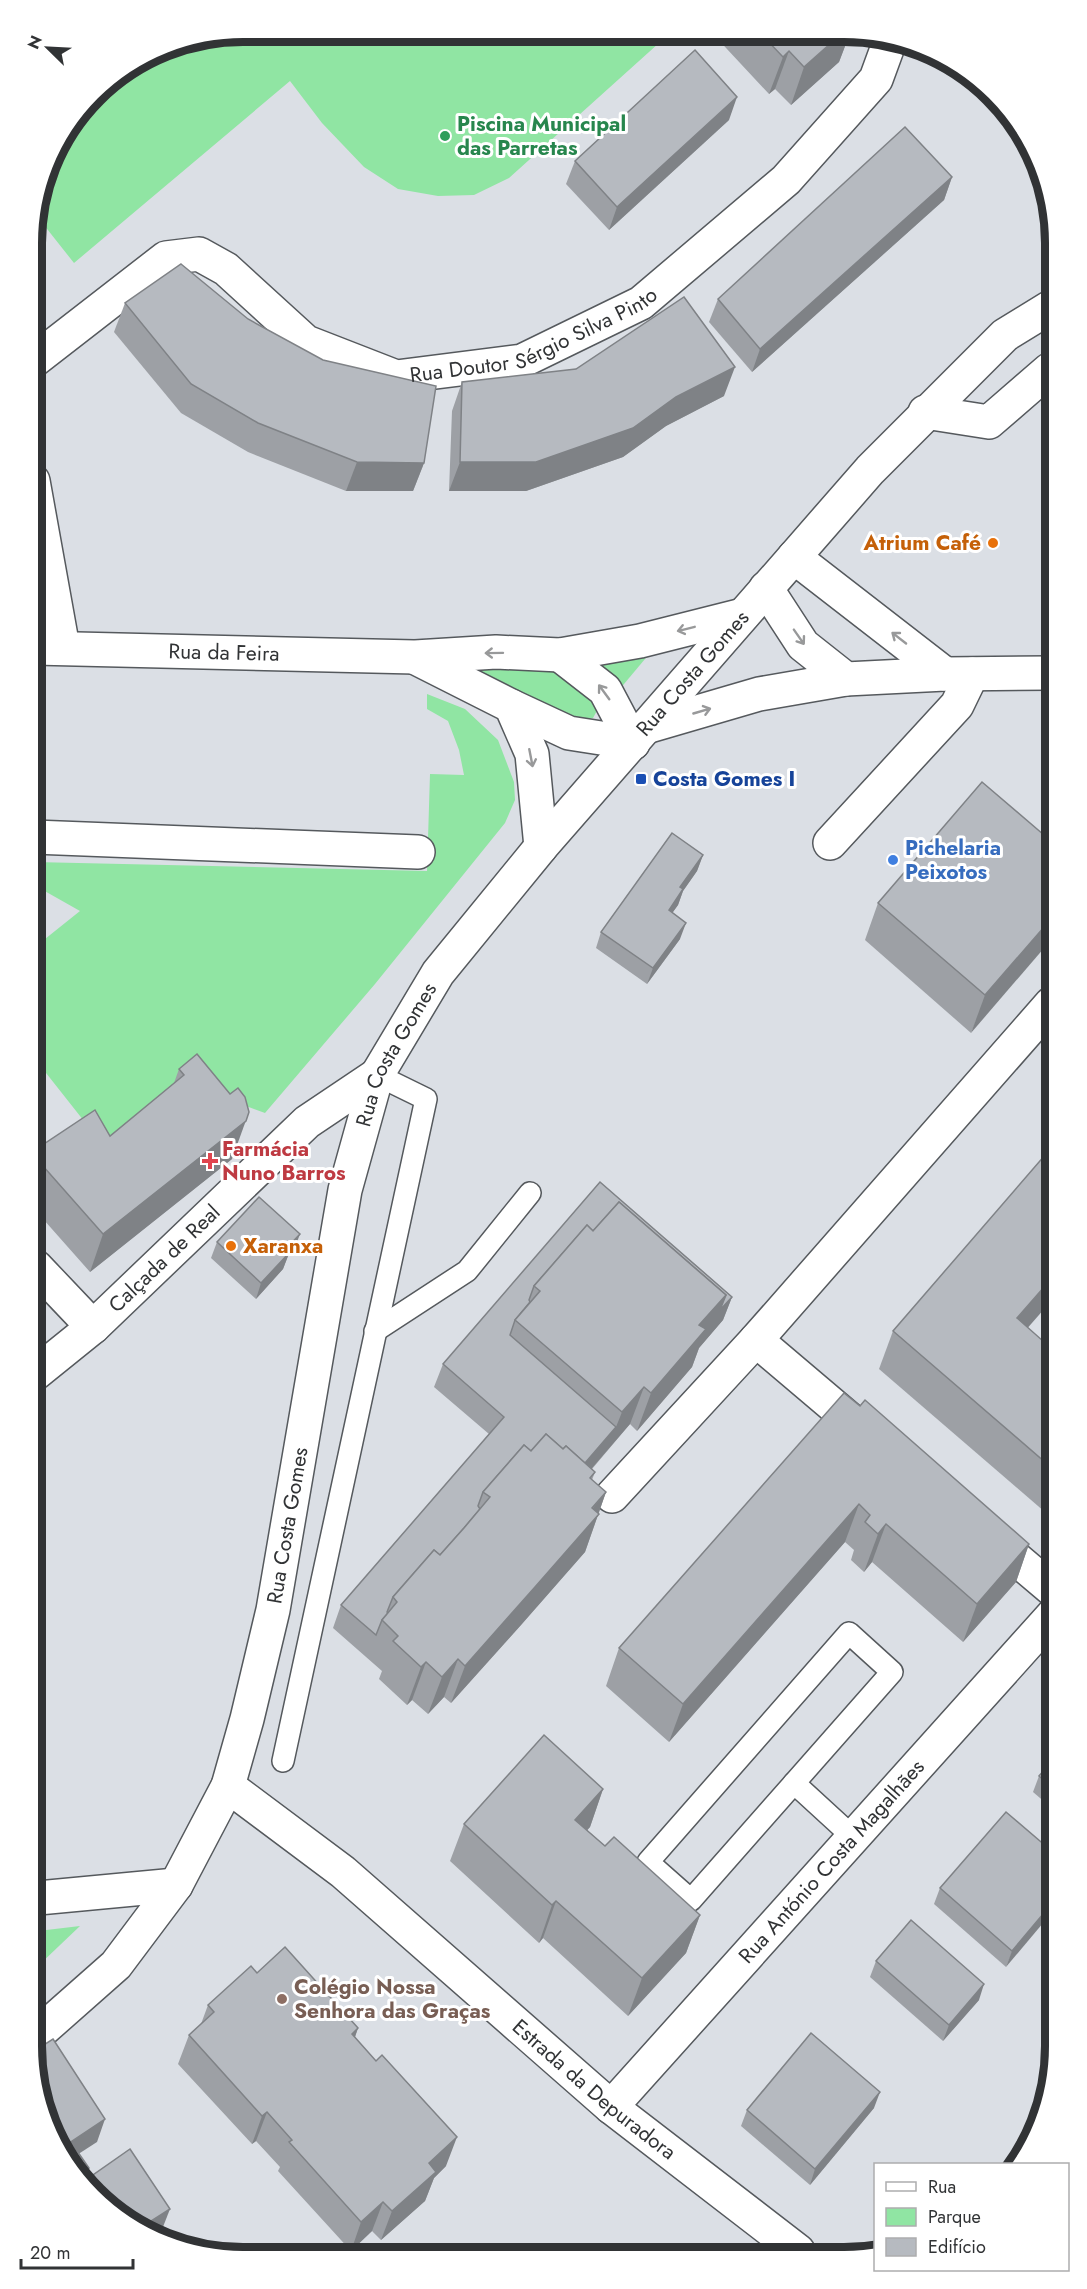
<svg xmlns="http://www.w3.org/2000/svg" width="1087" height="2289" font-family="Jost,sans-serif">
<style>
.green{fill:#90e5a3}
.lines{fill:none;stroke-linecap:round;stroke-linejoin:round}
.service-casing{stroke:#55595d;stroke-width:24}
.minor-casing{stroke:#55595d;stroke-width:36}
.tertiary-casing{stroke:#55595d;stroke-width:36}
.service{stroke:#fff;stroke-width:21}
.minor{stroke:#fff;stroke-width:33}
.tertiary{stroke:#fff;stroke-width:33}
.wall{fill:#9da0a5}
.shaded-wall{fill:#7f8286}
.building{fill:#b6bac0;stroke:#7f8286;stroke-width:1.5}
.oneway{stroke:#98999a}
.leisure-dot{fill:#2e9e5b;stroke:#fff;stroke-width:2}
.food-dot{fill:#e8710a;stroke:#fff;stroke-width:2}
.transit-dot{fill:#1a4fb4;stroke:#fff;stroke-width:2}
.shop-dot{fill:#3f7fe0;stroke:#fff;stroke-width:2}
.health-dot{fill:#e0444e;stroke:#fff;stroke-width:2}
.education-dot{fill:#8d6e63;stroke:#fff;stroke-width:2}
.labels{text-anchor:middle;stroke-width:6;stroke-linejoin:round;paint-order:stroke}
.leisure-label{font-size:21px;font-weight:bold;fill:#27864d;stroke:#fff;text-anchor:start}
.street-label{font-size:21px;fill:#313335;stroke:#fff}
.food-label{font-size:21px;font-weight:bold;fill:#c56008;stroke:#fff;text-anchor:end}
.transit-label{font-size:21px;font-weight:bold;fill:#164399;stroke:#fff;text-anchor:start}
.shop-label{font-size:21px;font-weight:bold;fill:#366cbe;stroke:#fff;text-anchor:start}
.health-label{font-size:21px;font-weight:bold;fill:#be3a42;stroke:#fff;text-anchor:start}
.education-label{font-size:21px;font-weight:bold;fill:#785e54;stroke:#fff;text-anchor:start}
.rim{fill:none;stroke:#313335;stroke-width:8}
</style>
<rect width="100%" height="100%" fill="#dbdfe5"/>
<g class="green">
<polygon points="243,32 669,34 509,178 474,195 438,196 398,189 364,167 322,123 290,81 74,263 36,215 53,149 103,84 162,47"/>
<polygon points="650,653 619,690 595,662"/>
<polygon points="464,661 536,661 570,676 599,707 593,718 583,720 468,673"/>
<polygon points="427,694 465,709 498,740 514,782 515,800 505,823 375,984 265,1113 246,1106 96,1173 95,1135 35,1059 35,947 80,911 34,885 34,862 427,871 430,774 464,775 459,750 448,721 427,709"/>
<polygon points="80,1926 38,1966 38,1931"/>
</g>
<g class="lines">
<g class="service-casing">
<g id="service">
<polyline points="375,1331 467,1271 530,1193"/>
<polygon points="849,1633 892,1672 691,1900 648,1862"/>
<polyline points="283,1761 426,1099 377,1075"/>
<polyline points="794,1783 854,1838"/>
</g>
</g>
<g class="minor-casing">
<g id="minor">
<path id="s1" d="M32 362 166 258 199 254 226 269 306 342 396 377 522 361 641 303 786 180 876 79 891 38"/>
<polyline points="925,412 989,422 1049,370"/>
<polyline points="33,481 63,648"/>
<polyline points="794,557 945,674"/>
<polyline points="766,588 803,645 846,679 945,674 1050,673"/>
<path id="s2" d="M34 648 415 657 496 652 560 655 640 641 743 615"/>
<polyline points="560,655 605,690 633,743"/>
<polyline points="416,658 511,706 532,754 541,847"/>
<polyline points="511,706 569,733 633,743"/>
<polyline points="646,727 759,694 846,679"/>
<polyline points="34,837 418,852"/>
<polyline points="830,843 957,705 972,674"/>
<polyline points="36,1267 93,1327"/>
<polyline points="756,1340 868,1435"/>
<path id="s3" d="M36 1373 93 1327 307 1122 377 1075"/>
<polyline points="612,1496 756,1340 1051,1004"/>
<polyline points="988,1535 1053,1590"/>
<path id="s4" d="M228 1786 343 1872 611 2107 798 2251"/>
<polyline points="38,1898 176,1885"/>
<path id="s5" d="M611 2107 1053 1615"/>
</g>
</g>
<g class="tertiary-casing">
<g id="tertiary">
<path id="s6" d="M39 2033 116 1965 176 1885 228 1786 247 1719 273 1610 345 1190 377 1075 438 973 541 847 870 470 1005 335 1049 308"/>
</g>
</g>
<use href="#service" class="service"/>
<use href="#minor" class="minor"/>
<use href="#tertiary" class="tertiary"/>
</g>
<g class="wall">
<polygon points="713,34 853,35 847,41 839,62 791,105 775,89 769,94"/>
<polygon points="729,120 609,230 566,184 575,161"/>
<polygon points="952,177 944,200 752,372 709,322 718,299"/>
<polygon points="125,303 248,319 424,463 413,491 346,491 248,452 181,413 114,332"/>
<polygon points="462,382 724,396 666,426 623,457 526,491 449,491 452,411"/>
<polygon points="1051,841 971,1033 865,940 878,903"/>
<polygon points="703,855 697,871 683,891 678,905 672,913 680,939 647,984 596,948 601,932"/>
<polygon points="197,1054 232,1159 90,1272 36,1211 35,1150 110,1136 174,1083 179,1069"/>
<polygon points="600,1182 732,1297 723,1320 699,1348 692,1367 637,1431 630,1424 592,1469 595,1472 592,1480 606,1492 585,1552 521,1625 451,1703 444,1697 428,1714 412,1700 407,1705 379,1679 382,1671 333,1628 341,1605 489,1434 434,1387 443,1364"/>
<polygon points="217,1242 294,1250 288,1256 283,1269 256,1299 211,1258"/>
<polygon points="1028,1328 1052,1349 1053,1519 879,1369 893,1331"/>
<polygon points="860,1406 1029,1544 1016,1582 963,1642 872,1562 864,1572 851,1560 854,1550 845,1542 669,1742 606,1686 619,1648"/>
<polygon points="1054,1759 1054,1810 1033,1792 1039,1776"/>
<polygon points="603,1789 590,1827 587,1830 605,1846 700,1915 686,1953 628,2016 543,1938 539,1943 450,1861 464,1824"/>
<polygon points="1054,1853 1006,1967 934,1904 940,1888"/>
<polygon points="876,1961 979,2000 943,2041 870,1977"/>
<polygon points="257,1973 358,2028 355,2037 446,2166 434,2178 425,2201 381,2240 372,2231 351,2251 278,2171 280,2167 256,2141 252,2144 178,2064 189,2035 201,2024 208,2005"/>
<polygon points="874,2108 810,2185 741,2126 747,2110"/>
</g>
<g class="shaded-wall">
<polygon points="840,35 853,35 847,41 839,62 791,105 804,67"/>
<polygon points="789,51 775,89 769,94 783,57"/>
<polygon points="737,97 729,120 609,230 617,207"/>
<polygon points="952,177 944,200 752,372 760,349"/>
<polygon points="735,367 724,396 666,426 623,457 526,491 449,491 460,462 676,397"/>
<polygon points="357,462 424,463 413,491 346,491"/>
<polygon points="703,855 697,871 683,891 678,905 663,926 669,910 680,887"/>
<polygon points="1051,919 1051,940 971,1033 985,995"/>
<polygon points="686,923 680,939 647,984 653,968"/>
<polygon points="249,1112 232,1159 90,1272 103,1234"/>
<polygon points="300,1234 294,1250 288,1256 283,1269 256,1299 261,1283 285,1250"/>
<polygon points="1052,1278 1052,1300 1003,1356 1017,1318"/>
<polygon points="726,1295 732,1297 723,1320 699,1348 692,1367 637,1431 651,1393 699,1325"/>
<polygon points="644,1387 630,1424 567,1497 576,1474 616,1427 622,1412"/>
<polygon points="606,1492 585,1552 521,1625 451,1703 465,1666"/>
<polygon points="859,1504 845,1542 669,1742 683,1704"/>
<polygon points="886,1524 872,1562 864,1572 878,1534"/>
<polygon points="1029,1544 1016,1582 963,1642 977,1604"/>
<polygon points="458,1659 444,1697 428,1714 442,1677"/>
<polygon points="426,1662 412,1700 407,1705 421,1667"/>
<polygon points="603,1789 590,1827 562,1858 575,1820"/>
<polygon points="556,1901 543,1938 539,1943 552,1905"/>
<polygon points="1054,1901 1054,1910 1006,1967 1012,1951"/>
<polygon points="700,1915 686,1953 628,2016 642,1978"/>
<polygon points="984,1984 979,2000 943,2041 949,2025"/>
<polygon points="358,2028 348,2057 352,2034"/>
<polygon points="880,2092 874,2108 810,2185 815,2169"/>
<polygon points="267,2112 256,2141 252,2144 262,2116"/>
<polygon points="105,2119 97,2142 66,2162 60,2149"/>
<polygon points="457,2137 446,2166 434,2178 425,2201 381,2240 392,2211 429,2163"/>
<polygon points="89,2168 83,2182 77,2175"/>
<polygon points="383,2202 372,2231 351,2251 361,2222"/>
<polygon points="170,2209 161,2232 160,2233 145,2225"/>
</g>
<g class="building">
<polygon points="762,35 840,35 804,67 789,51 783,57"/>
<polygon points="695,50 737,97 617,207 575,161"/>
<polygon points="905,127 952,177 760,349 718,299"/>
<polygon points="181,264 248,319 323,360 436,386 424,463 357,462 258,423 191,384 125,303"/>
<polygon points="684,297 735,367 676,397 633,428 536,462 460,462 462,382 576,369"/>
<polygon points="982,782 1051,841 1051,919 985,995 878,903"/>
<polygon points="672,833 703,855 680,887 683,889 669,910 686,923 653,968 601,932"/>
<polygon points="197,1054 230,1094 238,1088 245,1097 249,1112 246,1121 103,1234 35,1157 35,1150 95,1110 110,1136 184,1075 179,1069"/>
<polygon points="1052,1147 1052,1278 1017,1318 1052,1349 1053,1469 893,1331"/>
<polygon points="600,1182 732,1297 720,1310 726,1295 619,1202 593,1231 587,1225 534,1286 529,1300 530,1302 515,1320 510,1335 616,1427 585,1463 566,1446 563,1449 546,1434 531,1451 524,1445 483,1492 478,1506 480,1509 464,1528 440,1555 434,1550 393,1597 387,1612 388,1613 382,1620 376,1635 341,1605 504,1417 443,1364"/>
<polygon points="259,1197 300,1234 285,1250 289,1253 261,1283 217,1242"/>
<polygon points="619,1202 726,1295 699,1325 706,1329 651,1393 644,1387 622,1412 515,1320 540,1291 534,1286 587,1225 593,1231"/>
<polygon points="844,1393 860,1406 865,1400 1029,1544 977,1604 886,1524 878,1534 865,1522 870,1515 859,1504 683,1704 619,1648"/>
<polygon points="546,1434 563,1449 566,1446 595,1472 590,1478 606,1492 592,1508 599,1514 535,1587 465,1666 458,1659 442,1677 426,1662 421,1667 393,1641 398,1636 382,1620 397,1602 393,1597 434,1550 440,1555 464,1528 490,1497 483,1492 524,1445 531,1451"/>
<polygon points="544,1735 603,1789 575,1820 605,1846 614,1837 700,1915 642,1978 556,1901 552,1905 464,1824"/>
<polygon points="1054,1759 1054,1789 1039,1776"/>
<polygon points="1006,1812 1054,1853 1054,1901 1012,1951 940,1888"/>
<polygon points="911,1920 984,1984 949,2025 876,1961"/>
<polygon points="285,1947 358,2028 352,2034 376,2061 382,2055 457,2137 429,2163 436,2172 392,2211 383,2202 361,2222 289,2142 292,2140 267,2112 262,2116 189,2035 214,2012 208,2005 251,1966 257,1973"/>
<polygon points="811,2033 880,2092 815,2169 747,2110"/>
<polygon points="53,2039 105,2119 60,2149 39,2101 39,2048"/>
<polygon points="73,2145 89,2168 77,2175 67,2163 62,2153"/>
<polygon points="130,2149 170,2209 145,2225 103,2205 83,2182"/>
</g>
<defs><path id="oneway-shaft" d="M-6 0H5M1.5-3L5.5 0L1.5 3" fill="none" stroke-width="1.6" stroke-linecap="round" stroke-linejoin="round" transform="scale(1.5)"/></defs>
<g class="oneway">
<use href="#oneway-shaft" transform="translate(686 629) rotate(166)"/>
<use href="#oneway-shaft" transform="translate(799 637) rotate(55)"/>
<use href="#oneway-shaft" transform="translate(899 638) rotate(-142)"/>
<use href="#oneway-shaft" transform="translate(494 653) rotate(179)"/>
<use href="#oneway-shaft" transform="translate(604 692) rotate(-126)"/>
<use href="#oneway-shaft" transform="translate(702 711) rotate(-16)"/>
<use href="#oneway-shaft" transform="translate(531 758) rotate(79)"/>
</g>
<circle class="leisure-dot" cx="445" cy="136" r="6"/>
<g class="food-dot">
<circle cx="993" cy="543" r="6"/>
<circle cx="231" cy="1246" r="6"/>
</g>
<rect class="transit-dot" x="635" y="773" width="12" height="12" rx="3"/>
<circle class="shop-dot" cx="893" cy="860" r="6"/>
<path class="health-dot" d="M207 1152h6v6h6v6h-6v6h-6v-6h-6v-6h6z"/>
<circle class="education-dot" cx="282" cy="1999" r="6"/>
<g class="labels">
<g class="leisure-label">
<text x="457" y="131">Piscina Municipal<tspan x="457" dy="24">das Parretas</tspan></text>
</g>
<g class="street-label">
<text dy="7" stroke="none"><textPath href="#s1" startOffset="584">Rua Doutor Sérgio Silva Pinto</textPath></text>
<text dy="7" stroke="none"><textPath href="#s2" startOffset="190">Rua da Feira</textPath></text>
<text dy="7" stroke="none"><textPath href="#s6" startOffset="1554">Rua Costa Gomes</textPath></text>
<text dy="7" stroke="none"><textPath href="#s6" startOffset="1068">Rua Costa Gomes</textPath></text>
<text dy="7" stroke="none"><textPath href="#s3" startOffset="172">Calçada de Real</textPath></text>
<text dy="7" stroke="none"><textPath href="#s6" startOffset="582">Rua Costa Gomes</textPath></text>
<text dy="7" stroke="none"><textPath href="#s5" startOffset="330">Rua António Costa Magalhães</textPath></text>
<text dy="7" stroke="none"><textPath href="#s4" startOffset="476">Estrada da Depuradora</textPath></text>
</g>
<g class="food-label">
<text x="981" y="550">Atrium Café</text>
<text x="243" y="1253" text-anchor="start">Xaranxa</text>
</g>
<g class="transit-label">
<text x="653" y="786">Costa Gomes I</text>
</g>
<g class="shop-label">
<text x="905" y="855">Pichelaria<tspan x="905" dy="24">Peixotos</tspan></text>
</g>
<g class="health-label">
<text x="222" y="1156">Farmácia<tspan x="222" dy="24">Nuno Barros</tspan></text>
</g>
<g class="education-label">
<text x="294" y="1994">Colégio Nossa<tspan x="294" dy="24">Senhora das Graças</tspan></text>
</g>
</g>
<path d="M0 0H1087V2289H0ZM243 42H844A201 201 0 0 1 1045 243V2046A201 201 0 0 1 844 2247H243A201 201 0 0 1 42 2046V243A201 201 0 0 1 243 42Z" fill="#fff" fill-rule="evenodd"/>
<path class="rim" d="M243 42H844A201 201 0 0 1 1045 243V2046A201 201 0 0 1 844 2247H243A201 201 0 0 1 42 2046V243A201 201 0 0 1 243 42Z"/>
<rect x="874" y="2163" width="195" height="108" fill="#ffffff" stroke="#adadae" stroke-width="1.5"/>
<rect x="886" y="2182" width="30" height="9" fill="#ffffff" stroke="#adadae" stroke-width="1.5"/>
<text x="928" y="2193" font-size="18" fill="#313335">Rua</text>
<rect x="886" y="2208" width="30" height="18" fill="#90e5a3" stroke="#adadae" stroke-width="1.5"/>
<text x="928" y="2223" font-size="18" fill="#313335">Parque</text>
<rect x="886" y="2238" width="30" height="18" fill="#b6bac0" stroke="#adadae" stroke-width="1.5"/>
<text x="928" y="2253" font-size="18" fill="#313335">Edifício</text>
<g transform="translate(48 48) rotate(294)" stroke="#ffffff" stroke-width="4.5" paint-order="stroke">
<path d="M0-4.5L10 22L0 15L-10 22Z" fill="#313335"/>
<text y="-9" font-size="16" font-weight="bold" text-anchor="middle" fill="#313335">N</text>
</g>
<path d="M21 2259v9h112v-9" fill="none" stroke="#313335" stroke-width="3"/>
<text x="30" y="2259" font-size="18" fill="#313335" stroke="#ffffff" stroke-width="4.5" paint-order="stroke">20 m</text>
</svg>
